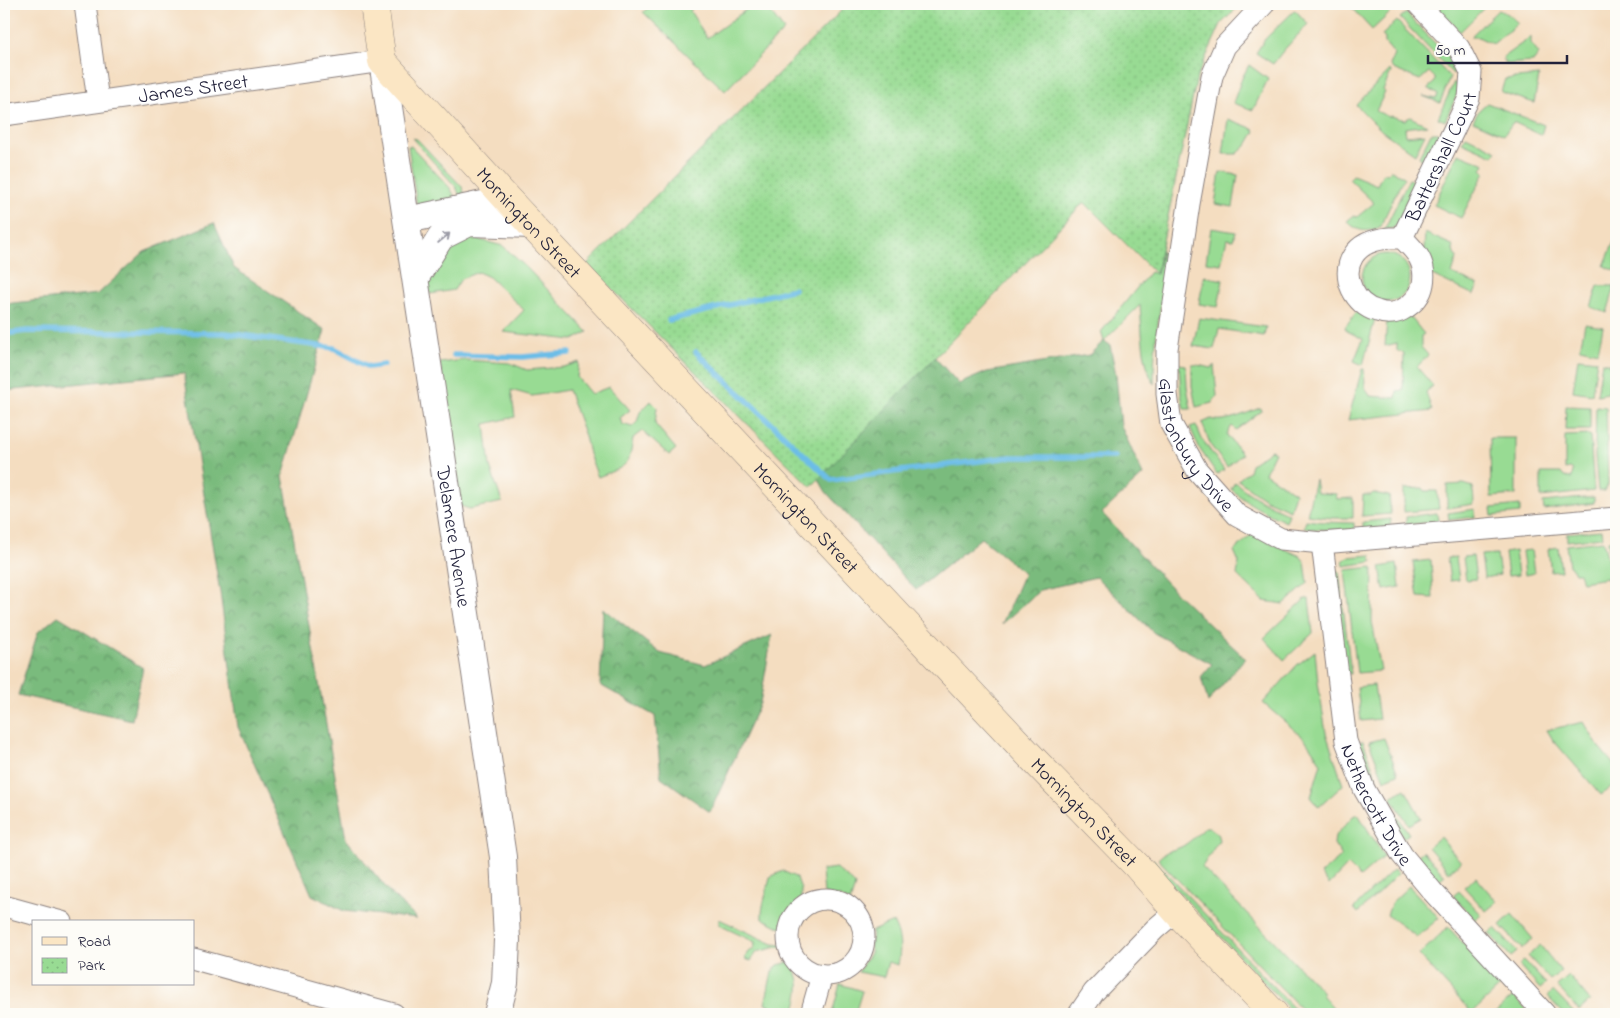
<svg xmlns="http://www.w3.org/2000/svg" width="1620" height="1018" font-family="'Indie Flower',sans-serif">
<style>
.grass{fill:#98db93;stroke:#5d7e67}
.forest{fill:url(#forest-crowns);stroke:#4e6e5c}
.park{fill:url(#park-dots);stroke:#5d7e67}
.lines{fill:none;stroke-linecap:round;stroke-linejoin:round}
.stream{stroke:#6cbde7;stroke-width:5.5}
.minor-casing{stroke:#8b807e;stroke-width:23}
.tertiary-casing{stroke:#8b807e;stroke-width:28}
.secondary-casing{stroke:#8b807e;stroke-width:29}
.minor{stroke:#fff;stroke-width:21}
.tertiary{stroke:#fff;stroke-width:26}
.secondary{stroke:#fbe6c4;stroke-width:28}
.oneway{stroke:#9c9ca7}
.labels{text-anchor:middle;stroke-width:4;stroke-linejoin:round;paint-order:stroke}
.street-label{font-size:20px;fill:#22223b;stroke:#fdfcf7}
</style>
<defs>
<pattern id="forest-crowns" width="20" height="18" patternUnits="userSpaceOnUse" patternTransform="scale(1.25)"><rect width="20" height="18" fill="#7abb7d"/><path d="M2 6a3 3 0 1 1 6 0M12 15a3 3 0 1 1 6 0" fill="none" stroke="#649868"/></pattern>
<pattern id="park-dots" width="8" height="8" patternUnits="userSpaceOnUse" patternTransform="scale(1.25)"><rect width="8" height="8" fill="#98db93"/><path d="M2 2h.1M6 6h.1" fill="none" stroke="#83bc80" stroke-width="1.8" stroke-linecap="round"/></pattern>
</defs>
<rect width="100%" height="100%" fill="#fdfcf7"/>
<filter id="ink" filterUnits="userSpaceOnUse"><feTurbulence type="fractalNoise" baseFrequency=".02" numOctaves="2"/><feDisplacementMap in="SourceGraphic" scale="10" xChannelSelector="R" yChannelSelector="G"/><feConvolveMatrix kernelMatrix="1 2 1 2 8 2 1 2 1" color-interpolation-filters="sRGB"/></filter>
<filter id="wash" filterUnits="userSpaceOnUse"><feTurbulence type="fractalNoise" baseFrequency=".0096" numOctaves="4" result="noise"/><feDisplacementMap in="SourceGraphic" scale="20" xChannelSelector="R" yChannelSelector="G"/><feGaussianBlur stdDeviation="1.12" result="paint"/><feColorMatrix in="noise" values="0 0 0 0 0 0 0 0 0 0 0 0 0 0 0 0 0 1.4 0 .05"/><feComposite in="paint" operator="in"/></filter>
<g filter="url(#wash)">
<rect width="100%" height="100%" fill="#f4ddc0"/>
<g class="grass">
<polygon points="653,4 696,4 690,11 707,38 754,4 764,4 784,30 725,91 643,12"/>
<polygon points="1348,4 1381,4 1390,13 1372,30"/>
<polygon points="1444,4 1486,4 1487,5 1460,32 1439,9"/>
<polygon points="1295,10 1308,24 1283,51 1273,64 1256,53 1265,39"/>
<polygon points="1498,10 1508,14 1518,23 1493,44 1478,37 1470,37"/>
<polygon points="1406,13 1457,66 1453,74 1400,18"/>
<polygon points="1397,21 1450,77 1440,103 1423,96 1436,99 1438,95 1428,88 1435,82 1435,78 1429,72 1420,80 1393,69 1390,65 1395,55 1385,43 1385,39 1382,35"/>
<polygon points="1531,37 1531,44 1539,54 1533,62 1505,64 1503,57"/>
<polygon points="1249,65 1268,79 1253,110 1233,103 1242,78"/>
<polygon points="1390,70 1391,72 1383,90 1385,92 1376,111 1389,117 1391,116 1405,120 1410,117 1427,125 1405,128 1406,136 1425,134 1415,154 1382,131 1356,105"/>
<polygon points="1539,76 1534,103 1501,92 1505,79"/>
<polygon points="1454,82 1460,88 1445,121 1438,118"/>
<polygon points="1487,103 1544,125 1541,135 1513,122 1504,135 1473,121 1480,109"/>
<polygon points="1228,119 1249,127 1255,131 1247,145 1237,154 1223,154"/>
<polygon points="1431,133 1439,133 1426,162 1419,157"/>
<polygon points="1466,136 1497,151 1493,156 1462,142"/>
<polygon points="412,138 417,139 463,188 464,193 463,197 460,196 456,187"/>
<polygon points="408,146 411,146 450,188 454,195 454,200 417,206"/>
<polygon points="1458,153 1485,164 1482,169 1485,172 1461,218 1434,205"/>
<path d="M1391 170 1404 177 1380 227C1366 233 1358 232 1347 221L1353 216 1357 217 1374 203 1349 179 1353 175 1377 185 1383 173 1387 174Z"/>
<polygon points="1220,172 1238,175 1233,207 1215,204"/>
<polygon points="1409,179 1416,183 1397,225 1393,228 1384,230"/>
<polygon points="1211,228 1236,232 1233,240 1227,239 1221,264 1206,262"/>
<polygon points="469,233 473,238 503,246 528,269 588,332 573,340 503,332 524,310 489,277 478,272 461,279 454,290 430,294 427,281 438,251"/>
<polygon points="1425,233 1452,245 1454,254 1457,258 1452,274 1478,285 1474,295 1430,274 1424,249"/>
<polygon points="1614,242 1616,243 1616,271 1604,266"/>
<path d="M1162 252 1168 258C1162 299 1153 342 1154 384 1142 363 1142 329 1140 305L1104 341 1101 332 1150 272 1157 274Z"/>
<circle cx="1386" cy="278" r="24"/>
<polygon points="1204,276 1223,280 1218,307 1199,304"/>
<polygon points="1598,286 1615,286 1607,313 1591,307"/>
<polygon points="1358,310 1375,319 1363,365 1354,361 1363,339 1347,331 1345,327"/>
<polygon points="1408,314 1424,334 1421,336 1421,347 1428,355 1417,367 1433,386 1426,392 1432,411 1348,420 1362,369 1364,369 1365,387 1370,396 1396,398 1397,391 1403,390 1404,353 1397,351 1397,343 1385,346 1387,320"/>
<polygon points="1199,318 1266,327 1264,336 1219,329 1214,349 1193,346"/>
<polygon points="1585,324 1603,327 1598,352 1580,348"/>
<polygon points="1578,358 1597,360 1592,394 1573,391"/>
<path d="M464 360 510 363 527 370 564 367 579 362 577 377 591 394 609 387 630 410 620 418 622 424 632 427 637 422 640 412 651 401 657 407 655 424 676 449 669 455 642 431 633 438C629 469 625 466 598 477L589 454 585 436 568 390 532 396 511 390 515 417 485 424 490 467 502 502 470 509 460 506 440 363Z"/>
<polygon points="1602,362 1611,364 1608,393 1597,395"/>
<polygon points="1179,364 1186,365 1187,387 1191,409 1184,409 1181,394"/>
<polygon points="1192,364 1212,368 1214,365 1217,396 1212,403 1196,407 1192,386"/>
<polygon points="1566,406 1590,407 1590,430 1565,430"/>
<polygon points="1596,406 1606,407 1608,484 1605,491 1598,491 1595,455"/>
<path d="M1260 408 1261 411 1236 430 1232 426 1229 429 1227 435 1242 454 1227 467 1211 446 1202 423 1211 419C1223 424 1247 413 1260 408Z"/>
<polygon points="1196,425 1202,439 1224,470 1217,474 1199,448 1190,427"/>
<polygon points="1590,435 1594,491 1541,497 1541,473 1561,473 1564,477 1572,478 1573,470 1570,468 1565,469 1565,436"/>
<polygon points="1490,438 1516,438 1516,495 1491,497"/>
<polygon points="1271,450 1275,452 1265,473 1295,493 1290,510 1265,499 1238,480 1249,471 1251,464"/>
<polygon points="1315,479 1317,493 1336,494 1337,499 1353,498 1353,518 1332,518 1307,515"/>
<path d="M1235 482C1252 497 1269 505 1289 514L1286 522C1266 513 1248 504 1231 489Z"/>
<polygon points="1464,484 1473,487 1474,504 1447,508 1447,485"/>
<polygon points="1423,488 1425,491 1437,491 1439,509 1404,512 1404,489"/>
<polygon points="1373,493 1389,496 1391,514 1362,516 1363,495 1371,495"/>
<polygon points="1594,497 1594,503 1544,510 1543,502"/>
<polygon points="1520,505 1520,513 1492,516 1491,508"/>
<polygon points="1475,509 1475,517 1449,520 1448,513"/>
<polygon points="1437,513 1438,521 1406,525 1406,517"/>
<polygon points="1391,519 1390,527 1363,530 1363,522"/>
<polygon points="1306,520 1325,522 1354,523 1354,531 1314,529 1304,527"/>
<polygon points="1601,530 1602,537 1567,541 1567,533"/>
<polygon points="1252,534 1300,556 1305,562 1308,583 1284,604 1264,601 1237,575 1239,562 1234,551"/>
<polygon points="1616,540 1616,579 1612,568 1608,541"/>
<polygon points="1603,541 1616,591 1616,602 1607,578 1582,582 1579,573 1575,573 1573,569 1569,566 1566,545"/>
<polygon points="1558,547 1561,571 1551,572 1548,549"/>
<polygon points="1531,550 1534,573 1525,575 1522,551"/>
<polygon points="1515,551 1518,575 1508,576 1505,553"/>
<polygon points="1497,554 1500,575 1484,578 1481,555"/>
<polygon points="1371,555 1372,562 1344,566 1343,561 1348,557"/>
<polygon points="1473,556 1476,579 1466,580 1463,557"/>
<polygon points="1456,557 1459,580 1450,581 1447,558"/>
<polygon points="1431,560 1433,598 1418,597 1413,562"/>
<polygon points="1397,564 1400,587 1384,590 1380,567"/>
<polygon points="1373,567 1372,621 1381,671 1357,673 1345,570"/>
<polygon points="1339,571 1351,674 1343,673 1333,572"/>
<polygon points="1305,599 1309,599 1313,633 1284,660 1264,638"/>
<polygon points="1315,651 1318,682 1326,733 1343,785 1319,807 1311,797 1321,763 1305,739 1263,703 1297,665"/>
<polygon points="1374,685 1379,719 1361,721 1357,687"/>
<polygon points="1584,722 1598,746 1616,767 1616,783 1601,795 1553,740 1547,730"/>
<polygon points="1384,738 1398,774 1384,780 1369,742"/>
<polygon points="1363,741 1378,782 1371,785 1355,743"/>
<polygon points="1405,789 1421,818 1409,825 1391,797"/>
<polygon points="1386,798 1409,834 1403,838 1380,803"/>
<polygon points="1358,814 1384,856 1360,877 1348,865 1329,885 1321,874 1342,856 1334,844 1335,836 1353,816"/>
<path d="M1205 827H1209L1217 833 1219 840 1202 867 1322 991 1323 996 1339 1014H1306L1158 859C1169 848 1171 852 1183 846 1191 841 1198 834 1205 827Z"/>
<polygon points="1440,837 1461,862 1449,872 1428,847"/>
<polygon points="1423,851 1445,875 1439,880 1417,856"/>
<polygon points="1153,859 1299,1014 1294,1014 1152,864"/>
<path d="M836 868C842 875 851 878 855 886L850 902 840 897 824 894 822 870Z"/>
<polygon points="1394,869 1398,874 1358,913 1354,908"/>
<path d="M783 871 797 878 801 889V901L790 913 783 929 762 918C761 906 768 890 770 877Z"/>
<polygon points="1476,877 1497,902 1486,911 1464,887"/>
<polygon points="1409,886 1439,918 1417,937 1387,915 1392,902"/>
<polygon points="1459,891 1481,914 1475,920 1453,896"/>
<polygon points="1512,914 1533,939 1522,949 1500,925"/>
<polygon points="719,919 773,944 782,945 783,947 777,947 757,952 751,961 745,959 747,953 754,949 755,942 719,925"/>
<path d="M893 922C901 937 901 948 898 965L888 962 884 977 858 972 870 953 872 931Z"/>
<polygon points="1448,927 1502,985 1472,1013 1419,955"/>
<polygon points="1495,928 1517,952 1511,957 1489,933"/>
<polygon points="1540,945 1561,971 1550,980 1528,956"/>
<polygon points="1524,960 1546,984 1540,989 1519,965"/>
<path d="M790 962C804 980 799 992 795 1013L765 1004 772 972 778 965Z"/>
<polygon points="1569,976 1590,1001 1579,1011 1557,986"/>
<polygon points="840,984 862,991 855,1014 832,1014"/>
<polygon points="1553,991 1575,1014 1564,1014 1547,996"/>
<polygon points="1513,996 1531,1014 1494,1014"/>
</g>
<g class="forest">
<polygon points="214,223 234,268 325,330 283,476 346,839 393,896 417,919 344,911 312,895 238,727 220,592 184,373 4,391 4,304 98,294 144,252"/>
<polygon points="908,328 959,384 987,372 1089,355 1104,341 1110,345 1116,375 1121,426 1143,475 1102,513 1178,595 1245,658 1208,702 1201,677 1212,664 1154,633 1096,577 1040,590 1002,624 1024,573 981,538 916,590 826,492 781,412"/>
<polygon points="603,608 660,653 705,665 772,635 760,703 710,812 661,777 655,716 600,685"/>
<polygon points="58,616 143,668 132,720 18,695 38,632"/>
</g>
<polygon class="park" points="848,4 1241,4 1221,24 1197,77 1156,274 1084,202 811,487 587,264"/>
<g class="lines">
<g class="stream">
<polyline points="669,320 794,289"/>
<polyline points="4,334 27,331 226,333 334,348 369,367 384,365"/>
<polyline points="696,352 831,480 1010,457 1115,457"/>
<polyline points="454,355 522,357 570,353"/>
</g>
</g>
</g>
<g filter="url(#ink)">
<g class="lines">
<g class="minor-casing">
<g id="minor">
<polyline points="85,4 98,101"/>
<path id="s1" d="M1264 4 1225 46 1212 76 1189 204 1167 349V394L1171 424 1197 470 1237 515 1281 539 1322 543 1616 518"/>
<path id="s2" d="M4 115 382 61"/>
<path d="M1390 238H1402C1416 251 1427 263 1423 284 1421 296 1413 304 1402 310 1394 314 1385 314 1377 311 1355 305 1340 277 1353 256 1361 243 1376 239 1390 238Z"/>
<path id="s3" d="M1402 238 1469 98 1471 72 1459 48 1418 4"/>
<path id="s4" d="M1322 543 1346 741 1364 789 1402 855 1432 891 1545 1014"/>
<circle cx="826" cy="937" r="38"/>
<polyline points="4,906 62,922"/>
<polyline points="194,959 394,1014"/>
<polyline points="811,1014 822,975"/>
<polyline points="1079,1014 1094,992 1155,929 1176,911"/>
</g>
</g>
<g class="tertiary-casing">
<g id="tertiary">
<path id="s5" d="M382 61 503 857 507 940 505 983 497 1014"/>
<polyline points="407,220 507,199"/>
<polyline points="416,277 441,237 469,223 532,225"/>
</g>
</g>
<g class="secondary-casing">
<g id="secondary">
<path id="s6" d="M374 4 382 61 507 199 1032 758 1137 866 1176 911 1274 1014"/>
</g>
</g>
<use href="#minor" class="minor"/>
<use href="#tertiary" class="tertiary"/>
<use href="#secondary" class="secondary"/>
</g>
<defs><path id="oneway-shaft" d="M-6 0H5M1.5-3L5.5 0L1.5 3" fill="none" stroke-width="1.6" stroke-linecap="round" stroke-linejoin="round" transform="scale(1.25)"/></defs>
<use class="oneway" href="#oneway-shaft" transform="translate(444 238) rotate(-40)"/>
</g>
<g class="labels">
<g class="street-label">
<text dy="7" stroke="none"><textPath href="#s2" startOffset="191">James Street</textPath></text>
<text dy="7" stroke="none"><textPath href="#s3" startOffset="90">Battershall Court</textPath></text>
<text dy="7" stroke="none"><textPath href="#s6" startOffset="276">Mornington Street</textPath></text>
<text dy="7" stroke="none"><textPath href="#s1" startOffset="471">Glastonbury Drive</textPath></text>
<text dy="7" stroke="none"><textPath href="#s6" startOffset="681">Mornington Street</textPath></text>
<text dy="7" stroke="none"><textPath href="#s5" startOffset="481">Delamere Avenue</textPath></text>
<text dy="7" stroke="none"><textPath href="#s4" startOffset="270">Nethercott Drive</textPath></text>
<text dy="7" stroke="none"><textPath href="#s6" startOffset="1086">Mornington Street</textPath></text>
</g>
</g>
<rect width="1620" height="1018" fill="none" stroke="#fdfcf7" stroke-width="20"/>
<rect x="32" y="920" width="162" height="65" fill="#fdfcf7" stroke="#a5a5ac"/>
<rect x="42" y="937" width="25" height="8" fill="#fbe6c4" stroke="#a5a5ac"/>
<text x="78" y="946" font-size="15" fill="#22223b">Road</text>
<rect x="42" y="958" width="25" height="15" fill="url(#park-dots)" stroke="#a5a5ac"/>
<text x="78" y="970" font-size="15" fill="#22223b">Park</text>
<path d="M1428 55v8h139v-8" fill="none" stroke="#22223b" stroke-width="2.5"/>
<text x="1435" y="55" font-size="15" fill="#22223b" stroke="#fdfcf7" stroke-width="4" paint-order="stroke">50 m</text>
</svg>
